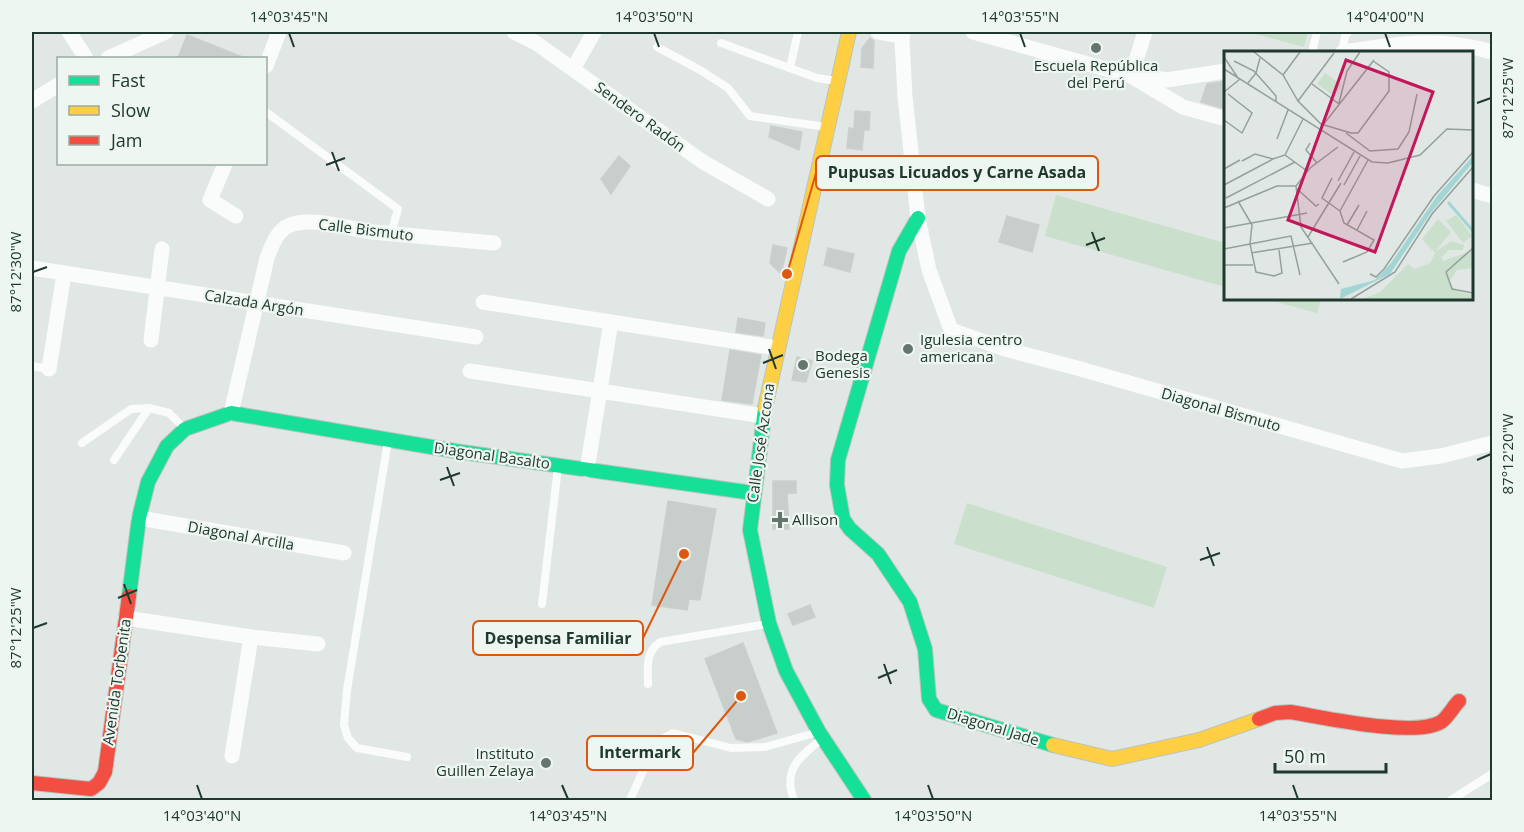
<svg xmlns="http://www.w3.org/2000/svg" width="1524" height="832" font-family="'Open Sans',sans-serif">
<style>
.green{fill:#cae0cd}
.building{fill:#c8cecb;stroke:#cad0cd;stroke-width:1.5}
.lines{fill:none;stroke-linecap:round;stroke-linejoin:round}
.fast-casing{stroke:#bac4bf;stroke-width:16}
.slow-casing{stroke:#bac4bf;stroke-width:16}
.jam-casing{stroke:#bac4bf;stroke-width:16}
.lane{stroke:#fafbfb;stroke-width:8}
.street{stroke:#fafbfb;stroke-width:15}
.fast{stroke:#16e098;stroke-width:14}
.slow{stroke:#ffcf43;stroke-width:14}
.jam{stroke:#f24e42;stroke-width:14}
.ticks{fill:none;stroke:#20392e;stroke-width:2}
.poi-dot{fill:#64766e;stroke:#eef6f1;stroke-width:2}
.labels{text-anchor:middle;stroke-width:4.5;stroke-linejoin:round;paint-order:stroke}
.poi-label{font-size:15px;fill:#20392e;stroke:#eef6f1;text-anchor:start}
.street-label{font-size:15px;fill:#20392e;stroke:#eef6f1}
.inset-river{fill:none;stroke:#a1d6d5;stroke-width:3}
.inset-road{fill:none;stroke:#94a19b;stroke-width:1.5}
.view{fill:#c2185b;fill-opacity:0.15;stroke:#c2185b;stroke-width:3}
.inset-edge{fill:none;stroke:#20392e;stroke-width:3}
.leader{fill:none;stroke:#de570e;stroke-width:2}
.callout-dot{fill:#de570e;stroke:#eef6f1;stroke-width:2}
.callout{fill:#eef6f1;stroke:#de570e;stroke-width:2}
.callout-label{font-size:16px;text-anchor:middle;font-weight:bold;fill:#20392e}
.neatline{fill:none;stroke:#20392e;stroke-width:2}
.ticks-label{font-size:15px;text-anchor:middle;fill:#20392e}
</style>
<rect width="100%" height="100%" fill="#e1e7e4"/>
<g class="green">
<polygon points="1248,32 1308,32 1304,47"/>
<polygon points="1056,195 1225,243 1225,287 1045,236"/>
<polygon points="1265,299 1321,298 1321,299 1317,313"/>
<polygon points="967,503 1167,567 1154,608 954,544"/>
</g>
<g class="building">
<polygon points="187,35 245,58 178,58"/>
<polygon points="870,38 874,41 873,68 861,67 862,48"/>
<polygon points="1226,81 1226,109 1201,102 1207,84"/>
<polygon points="855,111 870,112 869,130 862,130 864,130 862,150 847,148 849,128 854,129"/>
<polygon points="771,126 802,132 799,150 769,137"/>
<polygon points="619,156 630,166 611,194 601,179"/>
<polygon points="1007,216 1039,225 1032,252 999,242"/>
<polygon points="773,245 787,248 781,274 770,263"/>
<polygon points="828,248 854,254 850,272 824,265"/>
<polygon points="738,318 765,323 763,336 736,332"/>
<polygon points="730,350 761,355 752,404 722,400"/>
<polygon points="797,357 812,361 806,382 792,380"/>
<polygon points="773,481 796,481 796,493 787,493 789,529 773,529"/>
<polygon points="668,501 716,509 700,600 689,599 687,610 652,605"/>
<polygon points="810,605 815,617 793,625 788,614"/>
<polygon points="743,643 777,733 747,742 736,739 705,659"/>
</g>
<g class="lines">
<g class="fast-casing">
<g id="fast">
<polyline points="918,218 899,251 838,460 837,485 843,519 850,529 878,554 910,602 925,649 929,699 936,710 1053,745"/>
<polyline points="765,408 750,530 769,623 786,671 819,732 864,800"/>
<polyline points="129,596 139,518 148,482 167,446 185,429 231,413 455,451 753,493"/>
</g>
</g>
<g class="slow-casing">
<g id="slow">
<polyline points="765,408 849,32"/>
<polyline points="1053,745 1112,759 1199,740 1259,719"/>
</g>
</g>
<g class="jam-casing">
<g id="jam">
<path d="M1259 719 1275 713 1290 712C1322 717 1414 738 1441 722 1448 717 1453 707 1459 701"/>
<polyline points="32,783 91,789 99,783 105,772 129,596"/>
</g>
</g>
<g class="lane">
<polyline points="721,43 817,78 836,81"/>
<polyline points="657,47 700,70 728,88 750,116 826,127"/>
<polyline points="1312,52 1317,32"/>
<polyline points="1342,52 1345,36 1348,32"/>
<polyline points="790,68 798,32"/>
<polyline points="266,112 398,209 391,233"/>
<polyline points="32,366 49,369"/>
<polyline points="388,441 347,690 344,725 348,738 357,748 407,757"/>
<polyline points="82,443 131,409 149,408 169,413 184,428"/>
<polyline points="114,460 149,408"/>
<polyline points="542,604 558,467"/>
<path d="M648 684C648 666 645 653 660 642L767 624"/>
<polyline points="630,800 656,742 673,733 731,748 765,747 815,733"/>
<path d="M794 800C782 770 800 756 822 739"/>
<polyline points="1451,800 1492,774"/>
</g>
<g class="street">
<polyline points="69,32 86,58"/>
<polyline points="514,32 536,43 703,162 768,199"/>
<polyline points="878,32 902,36"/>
<polyline points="903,32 902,41 905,96 918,218 929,270 951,330 1005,349 1077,368 1402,461 1441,456 1492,443"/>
<polyline points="973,32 1131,76 1183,107 1226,119"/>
<path d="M1343 52C1397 44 1438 36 1492 52"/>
<polyline points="108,58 166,32"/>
<polyline points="266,66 279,32"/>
<polyline points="573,69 594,32"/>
<polyline points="1134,73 1166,80 1226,71"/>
<polyline points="1131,76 1145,32"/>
<polyline points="32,101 58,85"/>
<polyline points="225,164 210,200 236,216"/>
<polyline points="1472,190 1492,196"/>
<polyline points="32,268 476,337"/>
<polyline points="483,302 777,348"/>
<polyline points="151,340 162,249"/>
<polyline points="49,369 64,274"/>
<polyline points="470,371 763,416"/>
<path d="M231 413 267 258C272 246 276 231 290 225 311 216 350 229 373 232 413 236 453 239 494 243"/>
<polyline points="587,470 611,322"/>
<polyline points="139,518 344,553"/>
<polyline points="126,618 251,637 318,644"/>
<polyline points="232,756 251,637"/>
</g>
<use href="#fast" class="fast"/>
<use href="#slow" class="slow"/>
<use href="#jam" class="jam"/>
</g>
<path class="ticks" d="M289 33 294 47M654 33 659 47M1020 33 1025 47M1385 33 1390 47M1477 103 1491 98M332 152 339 171M326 165 345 158M1092 232 1099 251M1086 245 1105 238M33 272 47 267M769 349 776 369M763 363 783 355M1477 460 1491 454M447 467 454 486M440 480 460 473M1207 547 1214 566M1200 560 1220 553M124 584 131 604M118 598 137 590M33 628 47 623M884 664 891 684M878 678 897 670M197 785 202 799M562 785 568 799M928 785 933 799M1293 785 1298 799"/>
<g class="poi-dot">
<circle cx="1096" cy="48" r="6"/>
<circle cx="908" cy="349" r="6"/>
<circle cx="803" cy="365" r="6"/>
<path d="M777 511h6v6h6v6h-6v6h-6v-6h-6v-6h6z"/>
<circle cx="546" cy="763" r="6"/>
</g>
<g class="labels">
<g class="poi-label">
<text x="1096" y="71" text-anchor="middle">Escuela República<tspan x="1096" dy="17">del Perú</tspan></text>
<text x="920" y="345">Igulesia centro<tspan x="920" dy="17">americana</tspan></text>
<text x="815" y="361">Bodega<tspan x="815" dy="17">Genesis</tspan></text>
<text x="792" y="525">Allison</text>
<text x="534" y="759" text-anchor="end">Instituto<tspan x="534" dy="17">Guillen Zelaya</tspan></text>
</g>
<g class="street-label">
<text transform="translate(640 117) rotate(36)" y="5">Sendero Radón</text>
<text transform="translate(366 230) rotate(7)" y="5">Calle Bismuto</text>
<text transform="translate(254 303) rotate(9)" y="5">Calzada Argón</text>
<text transform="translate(1221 410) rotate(16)" y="5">Diagonal Bismuto</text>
<text transform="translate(761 443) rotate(-82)" y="5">Calle José Azcona</text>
<text transform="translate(492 456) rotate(8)" y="5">Diagonal Basalto</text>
<text transform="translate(241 536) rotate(10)" y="5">Diagonal Arcilla</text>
<text transform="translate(117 682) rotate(-82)" y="5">Avenida Torbenita</text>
<text transform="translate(993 727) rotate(17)" y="5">Diagonal Jade</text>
</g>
</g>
<g transform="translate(1224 51)">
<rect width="249" height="249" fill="#e1e7e4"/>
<path d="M101 22 118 34 110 45 93 33ZM232 164 248 185 239 192 222 170ZM214 168 227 181 211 201 227 190 240 194 239 199H224L218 206 219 210 249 199V217L233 219 226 230 231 240 249 244 246 248H139L156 241 184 213 190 218 206 212 211 202 198 188Z" fill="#cae0cd"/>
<path d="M249 105V111L206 163 166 223 116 248 117 238 151 229 167 212 213 145Z" fill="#a1d6d5"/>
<path class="inset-river" d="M224 151 249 180"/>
<path class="inset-road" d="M30 1 59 24 74 50 97 73 127 82H134L165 40V21L149 10M0 6 14 27M10 10 30 20 52 45V51M0 18 148 111 164 112 196 104 223 78 249 79M59 24 76 1M24 32 32 22 36 7M88 33 115 53M0 41 16 28M74 50 110 2M115 52 123 20 136 1M0 69 18 82 28 62 4 43M99 74 150 9M122 82 146 100 174 98 185 81 193 43M53 88 64 59M86 92 82 99 93 112M61 104 83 120M18 110 31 103 49 108 61 104 79 68M0 118 16 109M108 127 98 147 116 160M114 130 130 101M0 134 49 108M120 134 136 105M72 135 77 176 115 233M72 135 86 117 114 96M72 137 92 155 95 153M2 147 71 111M14 150 28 174 26 193 32 221 50 225 58 222 55 199M0 157 53 135H72M116 160 120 172 150 189 143 201 119 211M116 160 144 109M123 174 135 154M0 177 83 162M133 179 143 160M84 186 117 132M249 197 222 221 228 238 249 242M0 198 67 185 76 224M27 202 89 192M0 214H29M146 223 152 226 160 218 210 145 249 101M127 248 171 221 208 163 249 116"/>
<path class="view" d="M122 9 209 41 151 201 64 169Z"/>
<rect width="249" height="249" class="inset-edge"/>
</g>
<path class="leader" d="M787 274L816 173M684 554L643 638M741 696L693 753"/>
<g class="callout-dot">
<circle cx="787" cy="274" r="6"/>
<circle cx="684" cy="554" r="6"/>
<circle cx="741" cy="696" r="6"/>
</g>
<g class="callout">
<rect x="816" y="156" width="282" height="34" rx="6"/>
<rect x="473" y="621" width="170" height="34" rx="6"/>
<rect x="587" y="736" width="106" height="34" rx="6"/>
</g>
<g class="callout-label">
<text x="957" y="178">Pupusas Licuados y Carne Asada</text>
<text x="558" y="644">Despensa Familiar</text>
<text x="640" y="758">Intermark</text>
</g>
<rect width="1524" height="832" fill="none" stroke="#eef6f1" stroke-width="66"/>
<rect x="57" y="57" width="210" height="108" fill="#eef6f1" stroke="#9caaa3" stroke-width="1.5"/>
<rect x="69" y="76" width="30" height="9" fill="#16e098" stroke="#9caaa3" stroke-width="1.5"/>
<text x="111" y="87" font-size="18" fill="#20392e">Fast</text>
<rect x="69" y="106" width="30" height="9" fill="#ffcf43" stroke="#9caaa3" stroke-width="1.5"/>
<text x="111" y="117" font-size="18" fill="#20392e">Slow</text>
<rect x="69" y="136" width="30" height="9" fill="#f24e42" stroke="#9caaa3" stroke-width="1.5"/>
<text x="111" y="147" font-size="18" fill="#20392e">Jam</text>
<path d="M1275 763v9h111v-9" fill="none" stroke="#20392e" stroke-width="3"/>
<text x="1284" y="763" font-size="18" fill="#20392e" stroke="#eef6f1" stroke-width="4.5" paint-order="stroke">50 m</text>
<rect x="33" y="33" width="1458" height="766" class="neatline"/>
<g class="ticks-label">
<text x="289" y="22">14°03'45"N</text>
<text x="654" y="22">14°03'50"N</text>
<text x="1020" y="22">14°03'55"N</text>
<text x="1385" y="22">14°04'00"N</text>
<text transform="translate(1508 98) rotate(-90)" y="5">87°12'25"W</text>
<text transform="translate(16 272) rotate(-90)" y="5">87°12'30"W</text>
<text transform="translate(1508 454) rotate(-90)" y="5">87°12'20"W</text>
<text transform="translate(16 628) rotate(-90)" y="5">87°12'25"W</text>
<text x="202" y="821">14°03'40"N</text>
<text x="568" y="821">14°03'45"N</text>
<text x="933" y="821">14°03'50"N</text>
<text x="1298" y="821">14°03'55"N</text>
</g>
</svg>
